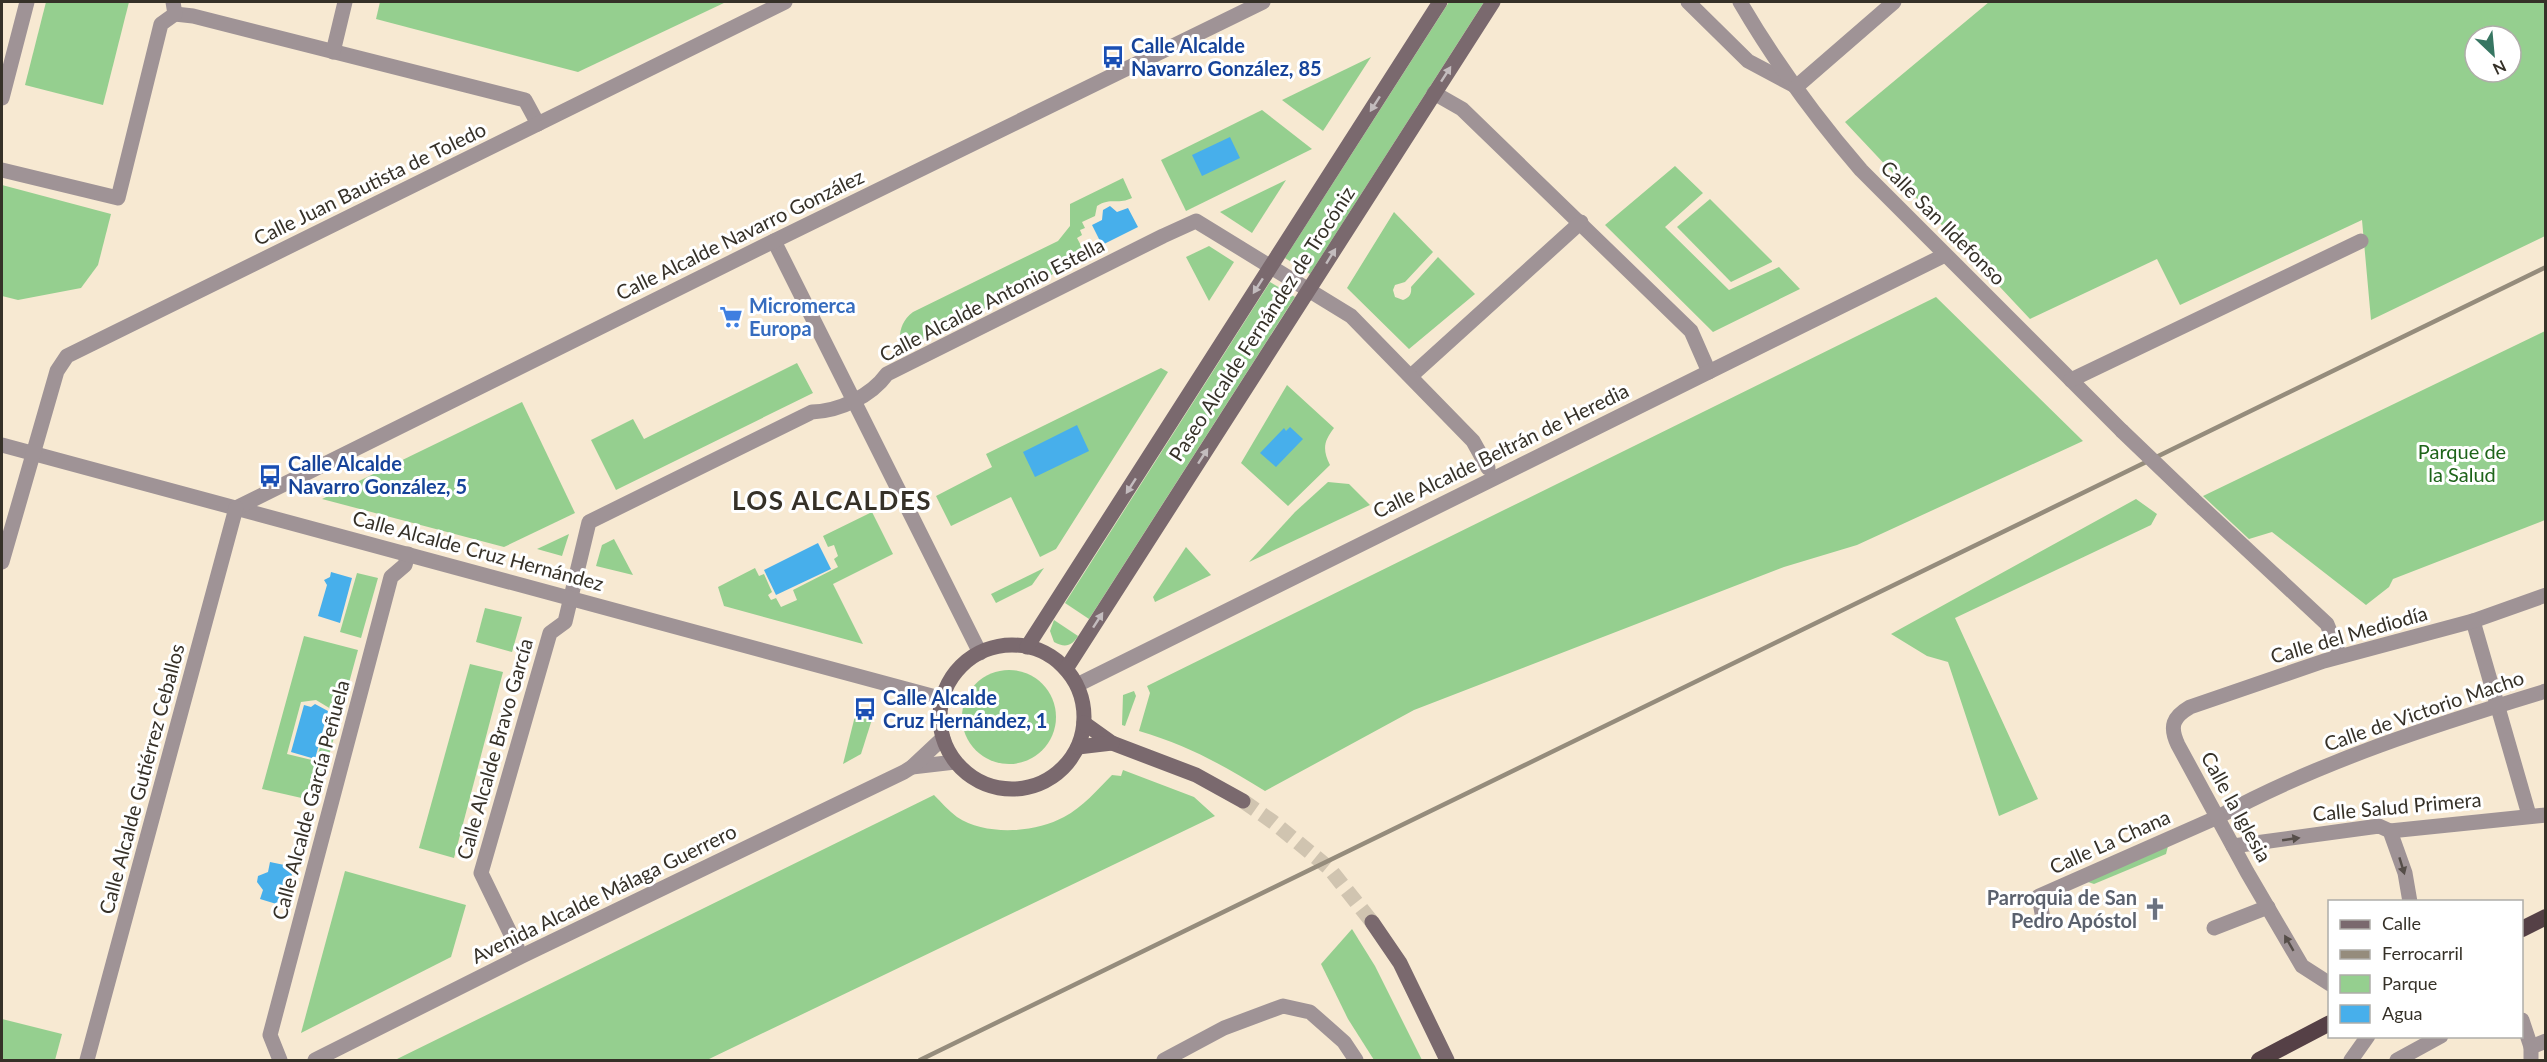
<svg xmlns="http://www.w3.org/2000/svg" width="2547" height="1062" font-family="Lato,sans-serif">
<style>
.green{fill:#95cf8f;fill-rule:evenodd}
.water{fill:#47afeb}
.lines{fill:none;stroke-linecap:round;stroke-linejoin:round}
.secondary-tunnel{stroke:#d0c4b0;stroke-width:15;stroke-dasharray:15 8;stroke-linecap:butt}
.pedestrian{stroke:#9f9396;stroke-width:15}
.minor{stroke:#9f9396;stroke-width:15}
.secondary{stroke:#7a696e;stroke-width:15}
.trunk{stroke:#554046;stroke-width:16}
.rail{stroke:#958c7c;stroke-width:4.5}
.minor-bridge{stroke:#9f9396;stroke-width:15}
.oneway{fill:#c3bcbe}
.oneway2{fill:#564e49}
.labels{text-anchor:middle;stroke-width:6;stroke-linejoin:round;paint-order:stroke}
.transit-label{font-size:20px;font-weight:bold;fill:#164399;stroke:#fff;text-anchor:start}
.street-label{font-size:20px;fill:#363128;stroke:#fff}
.shop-label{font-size:20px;font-weight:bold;fill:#366cbe;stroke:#fff;text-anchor:start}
.park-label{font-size:20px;fill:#1e641a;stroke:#fff}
.worship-label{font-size:20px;font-weight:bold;fill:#5b616d;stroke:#fff;text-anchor:end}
.district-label{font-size:26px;font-weight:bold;letter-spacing:1.5px;fill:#363128;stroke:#fff}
</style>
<rect width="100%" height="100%" fill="#f7e9d2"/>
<g class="green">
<polygon points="46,2 129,2 103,105 25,85"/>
<polygon points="380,2 726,2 578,72 376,19"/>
<polygon points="1449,2 1484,2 1310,274 1285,258"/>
<path d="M1989 2H2545V236L2371 320 2362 220 2180 305 2157 259 2030 319 1845 122ZM2475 36H2511V72H2475Z"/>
<polygon points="1371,57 1323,131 1282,100"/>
<polygon points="1262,110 1312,149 1186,211 1161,160"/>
<polygon points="1675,166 1703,193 1665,227 1729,290 1779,267 1800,289 1713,332 1605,225"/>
<path d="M1123 178 1132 198C1117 205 1111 197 1097 206L1095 216 1082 222 1085 228 1080 230 1082 235 1077 238 1087 257 901 350C898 335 900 322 913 312L1058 241 1070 226V204Z"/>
<polygon points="1286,180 1252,233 1220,212"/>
<polygon points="2,185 111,214 98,265 81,288 18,300 2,296"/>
<polygon points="1710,199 1772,261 1772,262 1731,282 1677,227"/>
<path d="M1394 212 1433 252 1405 282 1395 285 1393 290 1395 297 1403 300C1409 298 1412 294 1411 287L1438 257 1475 294 1409 349 1347 288Z"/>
<polygon points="1209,246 1234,262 1209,301 1186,257"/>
<polygon points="1270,282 1295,297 1089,619 1065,603"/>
<path d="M1936 297 2083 441 1857 545 1784 567 1414 710 1265 791C1221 764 1189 746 1139 731L1150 693 1147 686Z"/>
<polygon points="2545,331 2545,520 2393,579 2389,587 2366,605 2272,532 2249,539 2203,496"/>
<polygon points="797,363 813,393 616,490 591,440 633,419 644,439"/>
<polygon points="1161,368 1168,372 1056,549 1040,557 1011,497 951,526 936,496 992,467 986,454"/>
<path d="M1287 385 1334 428C1324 441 1322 449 1330 465L1288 506 1241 463Z"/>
<polygon points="522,402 575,513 504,547 322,499"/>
<polygon points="1328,482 1349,484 1370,505 1249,562 1295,512"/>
<polygon points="2136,499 2157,514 2151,525 1955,618 2038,799 1999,816 1948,662 1927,656 1891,634"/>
<polygon points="872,512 893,554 833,584 863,644 724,606 718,587 755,568 759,576 764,574 772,592 768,595 771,600 776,598 781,607 797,600 793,590 838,567 834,559 838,556 834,545 828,547 823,536"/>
<polygon points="569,534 562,556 537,549"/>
<polygon points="614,539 633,575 596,566 602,545"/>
<polygon points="1186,547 1211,575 1155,602 1153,597"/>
<polygon points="1044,568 1032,585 996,603 991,594"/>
<polygon points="357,573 378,578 361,638 340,632"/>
<polygon points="485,608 522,617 512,652 476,642"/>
<path d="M1054 620 1078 636C1072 646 1065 648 1054 642L1050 631Z"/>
<path d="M304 636 358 650 324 774 314 772 306 799 262 789ZM316 700 331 709 316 761 287 754 301 702Z"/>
<polygon points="470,664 503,672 454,858 419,848"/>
<circle cx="1009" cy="717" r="47"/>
<polygon points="1134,691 1136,696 1125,726 1122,725 1123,695"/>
<polygon points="857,708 874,713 861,754 843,764"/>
<path d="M1123 770 1194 797 1215 816 707 1060H395L934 795C941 802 949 811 957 817 986 836 1034 833 1064 817 1083 807 1097 790 1112 775L1121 776Z"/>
<polygon points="2168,846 2166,854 2094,884 2085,881"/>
<polygon points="345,871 466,905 451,957 301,1033"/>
<polygon points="1352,929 1375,966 1422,1060 1374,1060 1348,1019 1321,964"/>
<polygon points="2,1019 62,1034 55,1060 2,1060"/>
</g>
<g class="water">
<polygon points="1230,137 1240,158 1202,176 1192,155"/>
<polygon points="1110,206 1117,212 1128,208 1138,227 1102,245 1092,225 1102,220 1103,210"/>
<polygon points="1077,425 1089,451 1035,477 1023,452"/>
<polygon points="1290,427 1303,439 1276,467 1260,453 1284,428 1286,431"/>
<polygon points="818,543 831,569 776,595 764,570"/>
<polygon points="331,572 352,578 340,623 318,616 327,585 324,580 330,577"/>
<polygon points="315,704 328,711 315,759 291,752 304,705 311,707"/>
<polygon points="270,862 294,867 283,906 260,899 263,890 257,882 258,876 268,872"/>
</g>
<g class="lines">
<polyline class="secondary-tunnel" points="1243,801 1273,822 1329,868 1372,922"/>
<g class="pedestrian">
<polyline points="1434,93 1462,109 1691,331 1709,372"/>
<polyline points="1411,376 1581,222"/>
<polyline points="2473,621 2529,815"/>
<path d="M2218 817C2321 761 2434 725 2546 691"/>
<polyline points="2390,831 2546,815"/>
<polyline points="2214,928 2268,907"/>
<path d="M517 947 481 873 550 633 565 622 589 522 812 412C840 411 871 396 887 374L1163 236 1196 221 1351 316 1473 441 1488 468"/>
<polyline points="2522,1020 2531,1047 2531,1060"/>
<polyline points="2531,1047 2546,1041"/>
<polyline points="280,1060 270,1035 391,577 405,565 408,554"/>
<polyline points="2397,1060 2441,1036"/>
</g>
<g class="minor">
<polyline points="1688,2 1748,61 1793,85"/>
<path d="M1740 2C1775 62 1816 118 1861 170L2122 431"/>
<polyline points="175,14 193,16 525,100 538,124"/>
<polyline points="333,52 345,2"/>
<polyline points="1796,87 1894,2"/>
<polyline points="2,98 27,2"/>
<polyline points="2,170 118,198 161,24 175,14 173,2"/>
<polyline points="774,241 980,653"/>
<polyline points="2071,380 2361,241"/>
<polyline points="2,445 943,699"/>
<polyline points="2193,499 2327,624 2340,656"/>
<polyline points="236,508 774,241 1263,2"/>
<polyline points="2,562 57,371 67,356 785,2"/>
<polyline points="1077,685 1945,255"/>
<polyline points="912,767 955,762"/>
<polyline points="2233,846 2379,826 2390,831 2405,873 2410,902"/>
<polyline points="2043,919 2039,896 2218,817"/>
<path d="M2330 984 2302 966 2247 872 2178 745C2169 726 2173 717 2190 707L2324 661 2473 621 2546 595"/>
<polyline points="87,1060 236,508"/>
<polyline points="315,1060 522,956 904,772 912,767 943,738"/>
<polyline points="1164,1060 1224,1028 1283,1006 1310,1012 1344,1042 1356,1060"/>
<polyline points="2351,1060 2368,1036"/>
</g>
<g class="secondary">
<circle cx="1012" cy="717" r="72"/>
<polyline points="1027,647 1440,2"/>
<polyline points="1066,669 1493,2"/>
<polyline points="1084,723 1112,743 1196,775 1243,801"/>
<polyline points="1078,747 1112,743"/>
<polyline points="1372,922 1400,963 1447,1060"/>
</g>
<g class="trunk">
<polyline points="2522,929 2546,917"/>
<polyline points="2259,1060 2330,1023"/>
</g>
<polyline class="rail" points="920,1060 2546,267"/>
<polyline class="minor-bridge" points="2122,431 2193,499"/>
</g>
<defs><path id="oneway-solid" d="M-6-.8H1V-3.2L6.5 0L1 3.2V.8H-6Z" transform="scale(1.5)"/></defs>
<g class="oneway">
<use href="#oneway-solid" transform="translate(1446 74) rotate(-57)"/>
<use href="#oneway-solid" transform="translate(1375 104) rotate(123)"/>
<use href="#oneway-solid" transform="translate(1331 256) rotate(-58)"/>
<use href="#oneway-solid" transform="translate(1258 286) rotate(123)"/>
<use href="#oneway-solid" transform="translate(1203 456) rotate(-57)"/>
<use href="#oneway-solid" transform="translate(1131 486) rotate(123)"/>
<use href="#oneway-solid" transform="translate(1098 620) rotate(-57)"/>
</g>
<g class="oneway2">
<use href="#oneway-solid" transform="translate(2291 839) rotate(-8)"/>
<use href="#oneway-solid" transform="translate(2402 866) rotate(73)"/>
<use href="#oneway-solid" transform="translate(2289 943) rotate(-120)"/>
</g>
<defs>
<g id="bus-bare" transform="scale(1.8)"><path d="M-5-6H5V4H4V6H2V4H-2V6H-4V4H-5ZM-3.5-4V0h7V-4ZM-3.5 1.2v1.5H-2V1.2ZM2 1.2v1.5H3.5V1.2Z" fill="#1a4fb4" stroke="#fff" stroke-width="2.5" paint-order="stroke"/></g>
<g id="supermarket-bare" transform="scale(1.8)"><path d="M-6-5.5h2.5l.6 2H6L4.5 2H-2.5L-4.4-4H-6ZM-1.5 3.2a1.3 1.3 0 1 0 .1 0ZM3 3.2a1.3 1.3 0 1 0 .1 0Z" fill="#3f7fe0" stroke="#fff" stroke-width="2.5" paint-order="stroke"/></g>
<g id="church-bare" transform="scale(1.8)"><path d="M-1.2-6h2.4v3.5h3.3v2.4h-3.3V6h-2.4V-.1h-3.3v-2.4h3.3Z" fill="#6b7280" stroke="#fff" stroke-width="2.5" paint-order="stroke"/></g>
</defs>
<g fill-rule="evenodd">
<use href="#bus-bare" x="1113" y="57"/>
<use href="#supermarket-bare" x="731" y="317"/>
<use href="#bus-bare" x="270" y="476"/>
<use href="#bus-bare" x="865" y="709"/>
<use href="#church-bare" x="2155" y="909"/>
</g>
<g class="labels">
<g class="transit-label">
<text x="1131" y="53">Calle Alcalde<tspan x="1131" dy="23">Navarro González, 85</tspan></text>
<text x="288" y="471">Calle Alcalde<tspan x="288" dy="23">Navarro González, 5</tspan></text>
<text x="883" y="705">Calle Alcalde<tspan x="883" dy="23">Cruz Hernández, 1</tspan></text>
</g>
<g class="street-label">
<text transform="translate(370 184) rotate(-26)" y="7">Calle Juan Bautista de Toledo</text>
<text transform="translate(1943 223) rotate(45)" y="7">Calle San Ildefonso</text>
<text transform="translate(740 235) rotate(-26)" y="7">Calle Alcalde Navarro González</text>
<text transform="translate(992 300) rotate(-27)" y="7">Calle Alcalde Antonio Estella</text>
<text transform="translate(1262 324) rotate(-57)" y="7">Paseo Alcalde Fernández de Trocóniz</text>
<text transform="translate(1501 451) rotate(-26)" y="7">Calle Alcalde Beltrán de Heredia</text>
<text transform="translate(478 551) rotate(15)" y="7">Calle Alcalde Cruz Hernández</text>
<text transform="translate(2349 635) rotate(-16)" y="7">Calle del Mediodía</text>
<text transform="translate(2424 711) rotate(-19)" y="7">Calle de Victorio Macho</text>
<text transform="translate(495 749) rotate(-74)" y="7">Calle Alcalde Bravo García</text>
<text transform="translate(142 779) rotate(-75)" y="7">Calle Alcalde Gutiérrez Ceballos</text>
<text transform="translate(311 800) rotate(-75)" y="7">Calle Alcalde García Peñuela</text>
<text transform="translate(2236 807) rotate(61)" y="7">Calle la Iglesia</text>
<text transform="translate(2397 807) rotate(-5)" y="7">Calle Salud Primera</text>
<text transform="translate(2110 842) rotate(-24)" y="7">Calle La Chana</text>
<text transform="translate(604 894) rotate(-26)" y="7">Avenida Alcalde Málaga Guerrero</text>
</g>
<g class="shop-label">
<text x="749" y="313">Micromerca<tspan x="749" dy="23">Europa</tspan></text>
</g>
<g class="park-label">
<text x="2462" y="459">Parque de<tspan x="2462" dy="23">la Salud</tspan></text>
</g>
<g class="worship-label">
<text x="2137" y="905">Parroquia de San<tspan x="2137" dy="23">Pedro Apóstol</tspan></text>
</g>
<g class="district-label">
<text x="832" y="510">LOS ALCALDES</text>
</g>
</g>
<rect width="2547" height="1062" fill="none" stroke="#363128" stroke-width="6"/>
<rect x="2328" y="900" width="195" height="138" fill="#ffffff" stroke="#afada9" stroke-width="1.5"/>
<rect x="2340" y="920" width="30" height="9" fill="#7a696e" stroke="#afada9" stroke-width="1.5"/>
<text x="2382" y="930" font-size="18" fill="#363128">Calle</text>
<rect x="2340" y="950" width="30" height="9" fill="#958c7c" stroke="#afada9" stroke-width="1.5"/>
<text x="2382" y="960" font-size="18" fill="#363128">Ferrocarril</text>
<rect x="2340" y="975" width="30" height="18" fill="#95cf8f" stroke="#afada9" stroke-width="1.5"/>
<text x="2382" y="990" font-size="18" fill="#363128">Parque</text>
<rect x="2340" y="1005" width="30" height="18" fill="#47afeb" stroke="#afada9" stroke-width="1.5"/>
<text x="2382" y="1020" font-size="18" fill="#363128">Agua</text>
<g transform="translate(2493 54) rotate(154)"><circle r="28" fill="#ffffff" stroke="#afada9" stroke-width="1.5"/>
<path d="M0-4.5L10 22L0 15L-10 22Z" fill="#377662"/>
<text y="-9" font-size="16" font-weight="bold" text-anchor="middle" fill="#363128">N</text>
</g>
</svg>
